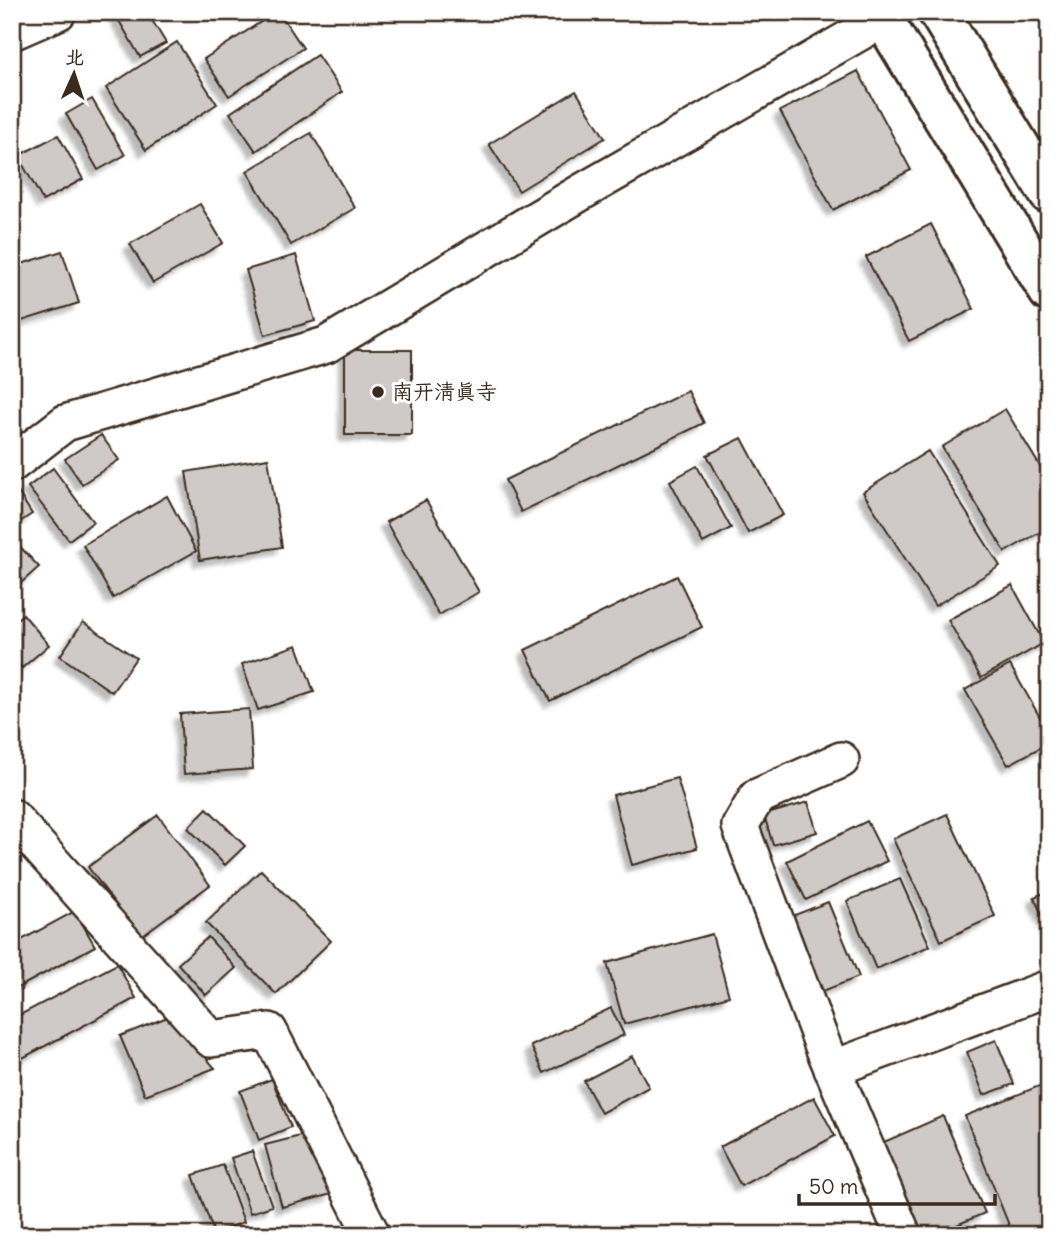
<svg xmlns="http://www.w3.org/2000/svg" width="1061" height="1247" font-family="Delius,'LXGW WenKai TC',sans-serif">
<style>
.building{fill:#cfcac7;stroke:#3b2a1e;stroke-width:2;filter:url(#shadow)}
.lines{fill:none;stroke-linecap:round;stroke-linejoin:round}
.minor-casing{stroke:#3b2a1e;stroke-width:40}
.major-casing{stroke:#3b2a1e;stroke-width:44}
.minor{stroke:#fff;stroke-width:35}
.major{stroke:#fff;stroke-width:38}
.poi-dot{fill:#3b2a1e;stroke:#fff;stroke-width:2.5}
.labels{text-anchor:middle;stroke-width:6;stroke-linejoin:round;paint-order:stroke}
.poi-label{font-size:21px;fill:#3b2a1e;stroke:#fff;text-anchor:start}
</style>
<defs>
<filter id="shadow"><feDropShadow dx="-6" dy="6" stdDeviation="2" flood-color="#0004"/></filter>
</defs>
<rect width="100%" height="100%" fill="#fff"/>
<filter id="ink" filterUnits="userSpaceOnUse"><feTurbulence type="fractalNoise" baseFrequency=".0143" numOctaves="2"/><feDisplacementMap in="SourceGraphic" scale="14" xChannelSelector="R" yChannelSelector="G"/><feConvolveMatrix kernelMatrix="1 2 1 2 8 2 1 2 1" color-interpolation-filters="sRGB"/></filter>
<g filter="url(#ink)">
<g class="building">
<polygon points="114,12 147,12 166,43 140,57"/>
<polygon points="276,12 279,12 303,48 229,96 204,59"/>
<polygon points="177,42 217,104 146,150 106,88"/>
<polygon points="317,55 342,92 256,151 230,113"/>
<polygon points="858,71 911,170 833,210 780,111"/>
<polygon points="576,91 605,138 519,191 489,144"/>
<polygon points="92,99 125,155 98,170 66,114"/>
<polygon points="311,133 355,208 291,245 247,171"/>
<polygon points="58,135 83,179 43,201 18,156"/>
<polygon points="200,204 223,243 153,283 130,244"/>
<polygon points="931,224 974,309 909,341 866,257"/>
<polygon points="62,251 79,303 12,324 12,267"/>
<polygon points="296,255 315,321 265,335 246,270"/>
<rect x="345" y="350" width="67" height="85"/>
<polygon points="688,391 704,423 521,512 505,480"/>
<polygon points="1005,409 1049,481 1049,527 1005,552 942,447"/>
<polygon points="101,435 119,460 82,484 65,459"/>
<polygon points="742,438 783,515 748,533 707,455"/>
<polygon points="928,451 1000,566 935,606 863,492"/>
<polygon points="268,458 282,547 200,560 186,472"/>
<polygon points="697,466 731,528 703,543 670,481"/>
<polygon points="53,468 93,522 69,540 28,487"/>
<polygon points="16,489 32,514 12,527 12,491"/>
<polygon points="167,496 196,551 113,598 83,545"/>
<polygon points="426,500 479,592 439,615 386,522"/>
<polygon points="12,538 39,567 12,591"/>
<polygon points="677,576 702,627 550,701 525,650"/>
<polygon points="1012,585 1044,643 981,678 948,620"/>
<polygon points="23,614 49,645 22,668 12,656 12,623"/>
<polygon points="83,622 136,658 112,692 60,656"/>
<polygon points="297,645 314,692 258,710 242,664"/>
<polygon points="1010,665 1049,733 1049,743 1008,765 965,690"/>
<polygon points="249,709 253,769 184,774 180,714"/>
<polygon points="677,778 697,848 632,865 613,795"/>
<polygon points="808,802 817,832 773,845 764,815"/>
<polygon points="207,808 245,846 225,865 188,828"/>
<polygon points="947,814 995,916 941,941 893,839"/>
<polygon points="158,815 210,885 140,937 88,867"/>
<polygon points="867,821 887,861 806,900 787,861"/>
<polygon points="261,870 331,941 276,994 206,923"/>
<polygon points="900,879 930,946 876,969 847,901"/>
<polygon points="1049,891 1049,931 1034,897"/>
<polygon points="828,902 859,977 823,991 792,916"/>
<polygon points="75,911 95,946 12,991 12,945"/>
<polygon points="712,934 729,996 624,1024 607,963"/>
<polygon points="208,937 236,968 206,995 178,964"/>
<polygon points="117,964 136,998 15,1062 12,1058 12,1019"/>
<polygon points="611,1008 624,1035 544,1073 531,1046"/>
<polygon points="170,1016 215,1068 145,1095 120,1036"/>
<polygon points="996,1040 1014,1084 984,1095 967,1052"/>
<polygon points="632,1056 649,1087 601,1113 584,1081"/>
<polygon points="272,1079 291,1127 259,1140 240,1091"/>
<polygon points="1049,1082 1049,1235 1013,1235 965,1116"/>
<polygon points="814,1097 835,1136 741,1186 720,1147"/>
<polygon points="943,1116 985,1213 933,1235 914,1235 875,1146"/>
<polygon points="316,1132 332,1194 282,1207 265,1145"/>
<polygon points="252,1151 272,1206 250,1213 231,1158"/>
<polygon points="223,1165 244,1222 214,1233 193,1175"/>
</g>
<g class="lines">
<g class="minor-casing">
<g id="minor">
<polyline points="12,32 58,12"/>
<polyline points="12,464 65,423 326,345 580,193 883,19"/>
<polyline points="841,760 757,797 740,826 824,1049 903,1235"/>
<polyline points="12,817 211,1039 269,1031 372,1235"/>
<polyline points="832,1069 1049,988"/>
</g>
</g>
<g class="major-casing">
<g id="major">
<polyline points="879,12 1049,292"/>
<polyline points="938,12 1049,194"/>
</g>
</g>
<use href="#minor" class="minor"/>
<use href="#major" class="major"/>
</g>
</g>
<circle class="poi-dot" cx="378" cy="392" r="7"/>
<g class="labels">
<g class="poi-label">
<text x="392" y="399">南开清真寺</text>
</g>
</g>
<rect width="1061" height="1247" fill="none" stroke="#fff" stroke-width="42"/>
<rect x="21" y="21" width="1019" height="1205" fill="none" stroke="#3b2a1e" stroke-width="2.5" filter="url(#ink)"/>
<g transform="translate(74 74) rotate(3)" stroke="#ffffff" stroke-width="5" paint-order="stroke">
<path d="M0-5L12 26L0 18L-12 26Z" fill="#3b2a1e"/>
<text y="-10" font-size="19" font-weight="bold" text-anchor="middle" fill="#3b2a1e">北</text>
</g>
<path d="M799 1194v10h196v-10" fill="none" stroke="#3b2a1e" stroke-width="3.5"/>
<text x="809" y="1194" font-size="21" fill="#3b2a1e" stroke="#ffffff" stroke-width="5" paint-order="stroke">50 m</text>
</svg>
